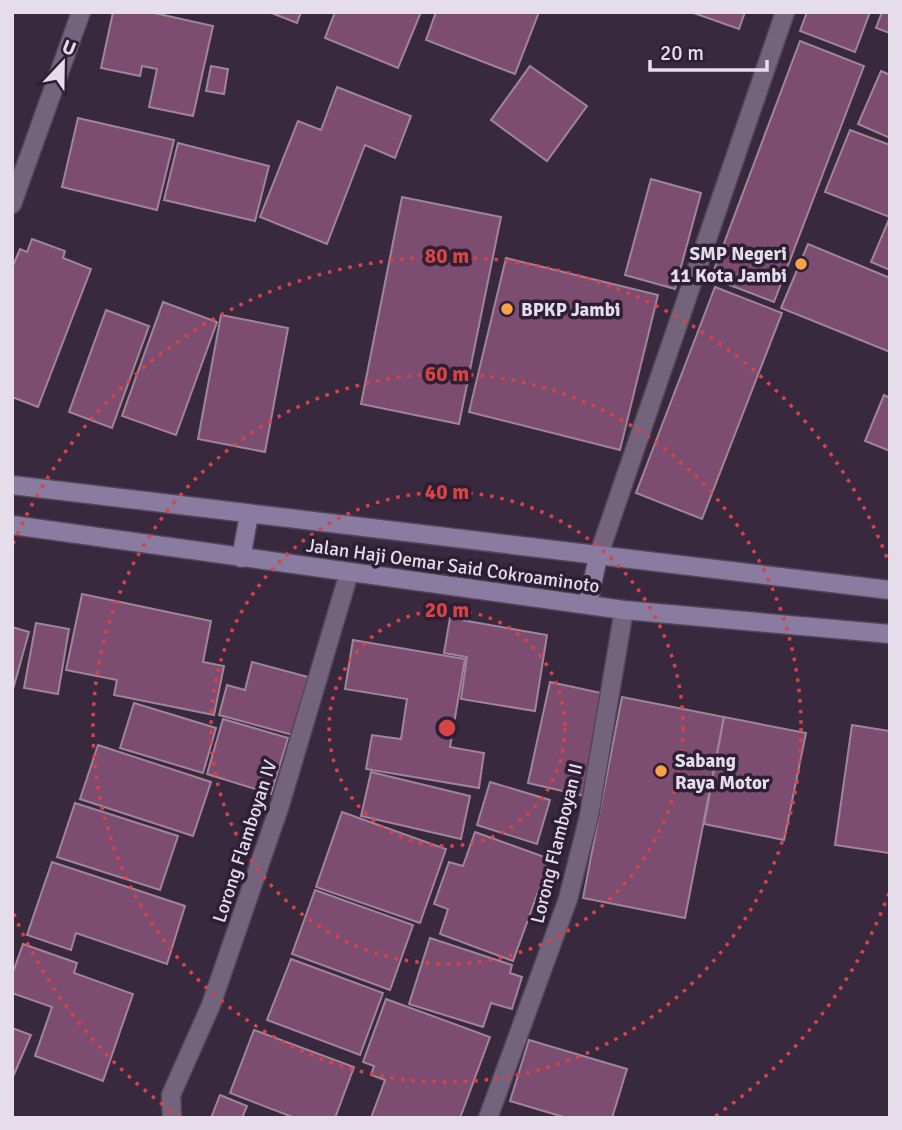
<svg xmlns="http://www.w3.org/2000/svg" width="902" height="1130" font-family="Signika,sans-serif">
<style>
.building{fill:#7d4d71;stroke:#a08598;stroke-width:2}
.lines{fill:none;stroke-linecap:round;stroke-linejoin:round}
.minor-casing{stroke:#534658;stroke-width:21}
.secondary-casing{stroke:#534658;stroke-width:21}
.minor{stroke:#74637c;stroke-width:18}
.secondary{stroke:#8a7ba0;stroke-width:18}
.ring{fill:none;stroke:#d84345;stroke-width:3.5;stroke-dasharray:3.5 7}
.poi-dot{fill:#f7a248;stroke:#2d1f34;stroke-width:2.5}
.labels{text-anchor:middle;stroke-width:7;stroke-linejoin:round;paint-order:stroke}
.poi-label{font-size:19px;font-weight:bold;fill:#e6ddeb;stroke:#2d1f34;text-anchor:start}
.street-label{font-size:19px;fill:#e6ddeb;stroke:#2d1f34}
.centre{fill:#d84345;stroke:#2d1f34;stroke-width:3.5}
.ring-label{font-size:21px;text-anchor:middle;font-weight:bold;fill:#d84345;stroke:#2d1f34;stroke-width:7;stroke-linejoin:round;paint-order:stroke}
</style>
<rect width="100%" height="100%" fill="#38293f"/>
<g class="building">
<polygon points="113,12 150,12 213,26 193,116 149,107 157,69 142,66 140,76 101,68"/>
<polygon points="269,12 301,12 297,23"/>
<polygon points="335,12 421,12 398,68 325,38"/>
<polygon points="436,12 539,12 515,74 426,40"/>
<polygon points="691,12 745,12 739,29"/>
<polygon points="807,12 870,12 855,52 800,31"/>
<polygon points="882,12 890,12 890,33 876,28"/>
<polygon points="800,41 864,66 774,302 711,278"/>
<polygon points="211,66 228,69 224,94 206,91"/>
<polygon points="530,66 587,106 547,161 491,120"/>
<polygon points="881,71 890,75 890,138 858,124"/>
<polygon points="337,87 411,116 395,158 365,145 327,244 260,217 298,121 321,130"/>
<polygon points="78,118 174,140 157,210 62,187"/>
<polygon points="850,130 890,145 890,270 871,262 890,217 825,192"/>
<polygon points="178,143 269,166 255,221 164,200"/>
<polygon points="651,179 701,193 675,289 625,275"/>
<polygon points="402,197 501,217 459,424 361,404"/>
<polygon points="32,239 65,251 63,258 91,269 38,407 12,397 12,268 20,249 27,252"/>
<polygon points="808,244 890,278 890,352 781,308"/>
<polygon points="506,258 658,295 620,450 469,412"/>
<polygon points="715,287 782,313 702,519 636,493"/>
<polygon points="163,302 217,322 176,435 122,416"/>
<polygon points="106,310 149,326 112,428 69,412"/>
<polygon points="221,315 288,328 265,452 198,439"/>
<polygon points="884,395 890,398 890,451 865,441"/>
<polygon points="82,594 211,621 203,662 224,666 214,715 114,695 117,680 66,670"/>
<polygon points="450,618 547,635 535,711 461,699 467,657 444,653"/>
<polygon points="36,623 69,629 58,694 24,688"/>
<polygon points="12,627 29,632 12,693"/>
<polygon points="353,640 465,659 450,747 484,753 479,788 366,769 372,735 401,739 407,699 345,689"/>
<polygon points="252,662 308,677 293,735 219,715 227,685 245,690"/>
<polygon points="550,682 606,694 584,796 528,783"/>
<polygon points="622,697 724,717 685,918 583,898"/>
<polygon points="134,703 216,728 203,773 120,748"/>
<polygon points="724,717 806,733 784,840 704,824"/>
<polygon points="223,719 288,738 271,794 207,774"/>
<polygon points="852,725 890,731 889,853 835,845"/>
<polygon points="98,745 211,782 193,836 80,799"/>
<polygon points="371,772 470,796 461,839 361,816"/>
<polygon points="490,782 550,800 537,844 477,825"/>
<polygon points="75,803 178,836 160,890 57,857"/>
<polygon points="342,812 446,849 420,923 316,887"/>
<polygon points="475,832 550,859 513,961 440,934 448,909 434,904 449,862 463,866"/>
<polygon points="52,862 185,906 167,964 76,933 71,950 27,935"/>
<polygon points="315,890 413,925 390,990 292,954"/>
<polygon points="430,938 512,965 510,973 522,977 512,1009 491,1003 483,1027 409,1004"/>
<polygon points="23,944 77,963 74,973 133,994 103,1081 35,1056 52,1007 12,993 12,975"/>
<polygon points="291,959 383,993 360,1055 267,1020"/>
<polygon points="386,999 490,1037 460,1118 371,1118 385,1080 371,1075 374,1066 363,1062"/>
<polygon points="12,1028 31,1035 12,1079"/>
<polygon points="254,1030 354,1067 335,1118 295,1118 230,1093"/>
<polygon points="529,1040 627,1069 612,1118 567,1118 510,1101"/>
<polygon points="220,1095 247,1106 242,1118 211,1118"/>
</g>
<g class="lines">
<g class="minor-casing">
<g id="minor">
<polyline points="12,204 81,12"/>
<polyline points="598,557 785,12"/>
<polyline points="172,1118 171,1095 211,1005 280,805 349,573"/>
<polyline points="488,1118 568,899 589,816 624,610"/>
</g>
</g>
<g class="secondary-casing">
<g id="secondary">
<polyline points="12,485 890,590"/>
<polyline points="12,525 624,610 890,634"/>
<polyline points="241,558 249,515"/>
<polyline points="588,603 598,557"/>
</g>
</g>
<use href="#minor" class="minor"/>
<use href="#secondary" class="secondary"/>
</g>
<g class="ring">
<circle cx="447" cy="728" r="118"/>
<circle cx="447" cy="728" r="236"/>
<circle cx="447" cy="728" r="354"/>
<path d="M889 893A472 472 0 0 1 714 1117M180 1117A472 472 0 0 1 13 912M13 544A472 472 0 0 1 889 563"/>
</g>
<g class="poi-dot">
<circle cx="801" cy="264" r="7"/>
<circle cx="507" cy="309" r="7"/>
<circle cx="661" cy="771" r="7"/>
</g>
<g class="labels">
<g class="poi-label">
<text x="787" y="260" text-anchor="end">SMP Negeri<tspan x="787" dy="22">11 Kota Jambi</tspan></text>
<text x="521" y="316">BPKP Jambi</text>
<text x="675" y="767">Sabang<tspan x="675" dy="22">Raya Motor</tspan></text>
</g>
<g class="street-label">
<text transform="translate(453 565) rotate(8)" y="7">Jalan Haji Oemar Said Cokroaminoto</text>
<text transform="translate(244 841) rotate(-72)" y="7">Lorong Flamboyan IV</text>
<text transform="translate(556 843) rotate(-76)" y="7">Lorong Flamboyan II</text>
</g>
</g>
<circle cx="447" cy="728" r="10" class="centre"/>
<g class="ring-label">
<text x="447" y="263">80 m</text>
<text x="447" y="381">60 m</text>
<text x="447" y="499">40 m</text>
<text x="447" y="617">20 m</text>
</g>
<rect width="902" height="1130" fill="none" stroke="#e6ddeb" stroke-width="28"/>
<g transform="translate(63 63) rotate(22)" stroke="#2d1f34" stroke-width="5" paint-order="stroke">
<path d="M0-5L12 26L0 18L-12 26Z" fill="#e6ddeb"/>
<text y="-10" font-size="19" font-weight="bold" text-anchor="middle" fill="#e6ddeb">U</text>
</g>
<path d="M650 60v10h117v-10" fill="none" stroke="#e6ddeb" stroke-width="3.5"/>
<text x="660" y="60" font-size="21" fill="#e6ddeb" stroke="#2d1f34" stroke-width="5" paint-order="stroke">20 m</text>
</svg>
